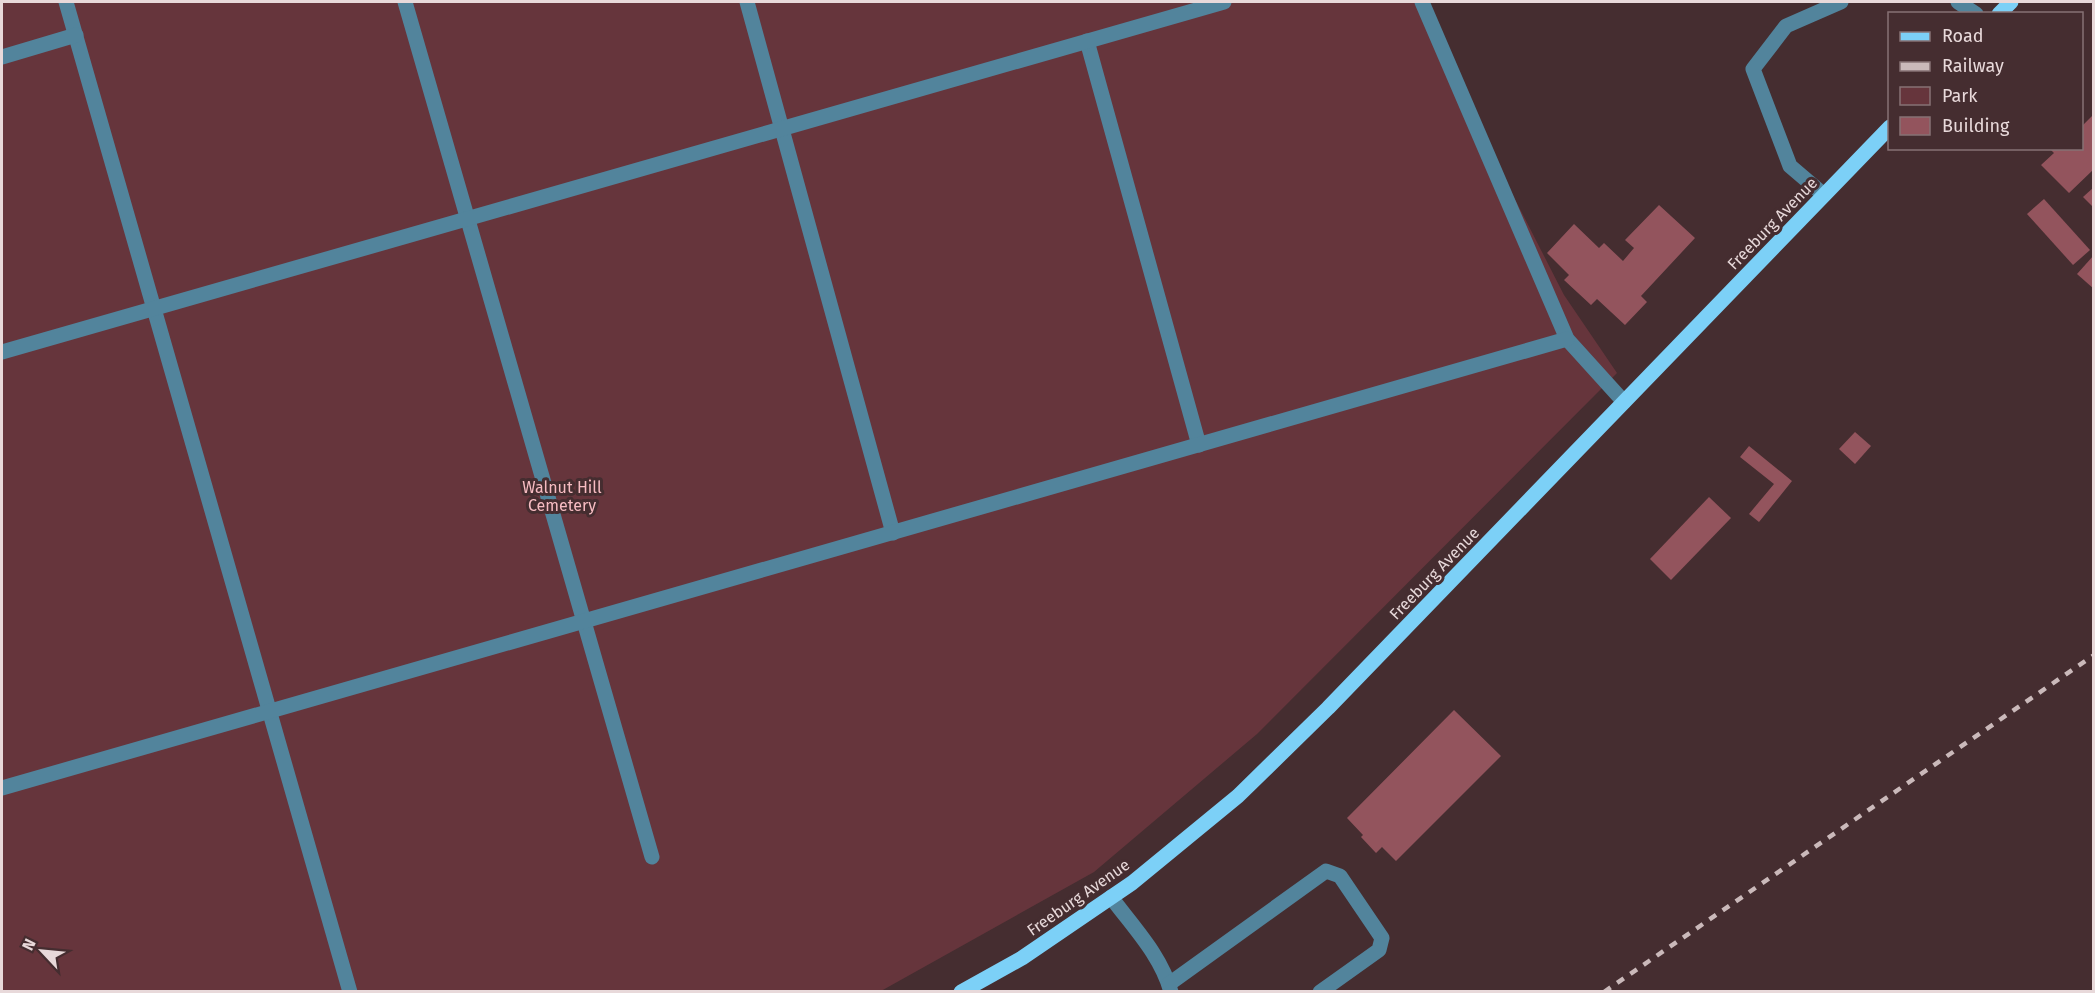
<svg xmlns="http://www.w3.org/2000/svg" width="2095" height="993" font-family="'Fira Sans',sans-serif">
<style>
.green{fill:#66353c}
.building{fill:#93545d}
.lines{fill:none;stroke-linecap:round;stroke-linejoin:round}
.minor{stroke:#52849c;stroke-width:15}
.major{stroke:#7cd0f7;stroke-width:15}
.rail{stroke:#cab9ba;stroke-width:4.5;stroke-dasharray:8 8;stroke-linecap:butt}
.labels{text-anchor:middle;stroke-width:6;stroke-linejoin:round;paint-order:stroke}
.street-label{font-size:16px;fill:#e8d9da;stroke:#452d30}
.park-label{font-size:16px;fill:#f7bcc2;stroke:#452d30}
</style>
<rect width="100%" height="100%" fill="#452d30"/>
<polygon class="green" points="2,2 1414,2 1564,295 1617,373 1257,734 1094,872 881,991 2,992"/>
<g class="building">
<polygon points="2094,114 2094,169 2069,193 2041,165 2054,153 2049,148 2082,148 2082,126"/>
<polygon points="2094,187 2094,208 2083,197"/>
<polygon points="2044,199 2090,250 2073,265 2027,214"/>
<polygon points="1659,205 1695,238 1641,296 1647,302 1625,325 1597,299 1591,305 1564,280 1569,275 1547,253 1574,224 1599,248 1604,243 1623,261 1634,248 1625,240"/>
<polygon points="2094,255 2094,289 2077,274"/>
<polygon points="1855,432 1871,446 1855,464 1839,449"/>
<polygon points="1749,446 1792,481 1759,522 1749,514 1774,484 1740,457"/>
<polygon points="1709,497 1731,518 1671,580 1650,559"/>
<polygon points="1454,710 1501,756 1396,861 1382,847 1376,853 1361,837 1363,835 1347,818"/>
</g>
<g class="lines">
<g class="minor">
<polyline points="66,2 350,992"/>
<polyline points="405,2 652,857"/>
<polyline points="747,2 893,533"/>
<polyline points="1422,2 1567,339 1624,402"/>
<polyline points="1958,2 1976,14"/>
<polyline points="1087,41 1199,445"/>
<polyline points="2,57 76,35"/>
<polyline points="1824,195 1790,166 1753,69 1786,26 1841,2"/>
<polyline points="2,352 1224,2"/>
<polyline points="2,788 1567,339"/>
<path d="M1111 897C1133 927 1161 955 1171 992"/>
<polyline points="1169,984 1326,871 1340,876 1382,938 1379,950 1320,992"/>
</g>
<g class="major">
<polyline points="1999,14 2011,2"/>
<polyline points="961,992 1022,958 1132,883 1238,796 1328,708 1890,127"/>
</g>
<polyline class="rail" points="1604,992 2094,655"/>
</g>
<g class="labels">
<g class="street-label">
<text transform="translate(1772 223) rotate(-46)" y="6">Freeburg Avenue</text>
<text transform="translate(1434 573) rotate(-46)" y="6">Freeburg Avenue</text>
<text transform="translate(1078 897) rotate(-35)" y="6">Freeburg Avenue</text>
</g>
<g class="park-label">
<text x="562" y="493">Walnut Hill<tspan x="562" dy="18">Cemetery</tspan></text>
</g>
</g>
<rect width="2095" height="993" fill="none" stroke="#e8d9da" stroke-width="6"/>
<rect x="1888" y="12" width="195" height="138" fill="#452d30" stroke="#867274" stroke-width="1.5"/>
<rect x="1900" y="32" width="30" height="9" fill="#7cd0f7" stroke="#867274" stroke-width="1.5"/>
<text x="1942" y="42" font-size="18" fill="#e8d9da">Road</text>
<rect x="1900" y="62" width="30" height="9" fill="#cab9ba" stroke="#867274" stroke-width="1.5"/>
<text x="1942" y="72" font-size="18" fill="#e8d9da">Railway</text>
<rect x="1900" y="87" width="30" height="18" fill="#66353c" stroke="#867274" stroke-width="1.5"/>
<text x="1942" y="102" font-size="18" fill="#e8d9da">Park</text>
<rect x="1900" y="117" width="30" height="18" fill="#93545d" stroke="#867274" stroke-width="1.5"/>
<text x="1942" y="132" font-size="18" fill="#e8d9da">Building</text>
<g transform="translate(42 951) rotate(296)" stroke="#452d30" stroke-width="4.5" paint-order="stroke">
<path d="M0-4.5L10 22L0 15L-10 22Z" fill="#e8d9da"/>
<text y="-9" font-size="16" font-weight="bold" text-anchor="middle" fill="#e8d9da">N</text>
</g>
</svg>
